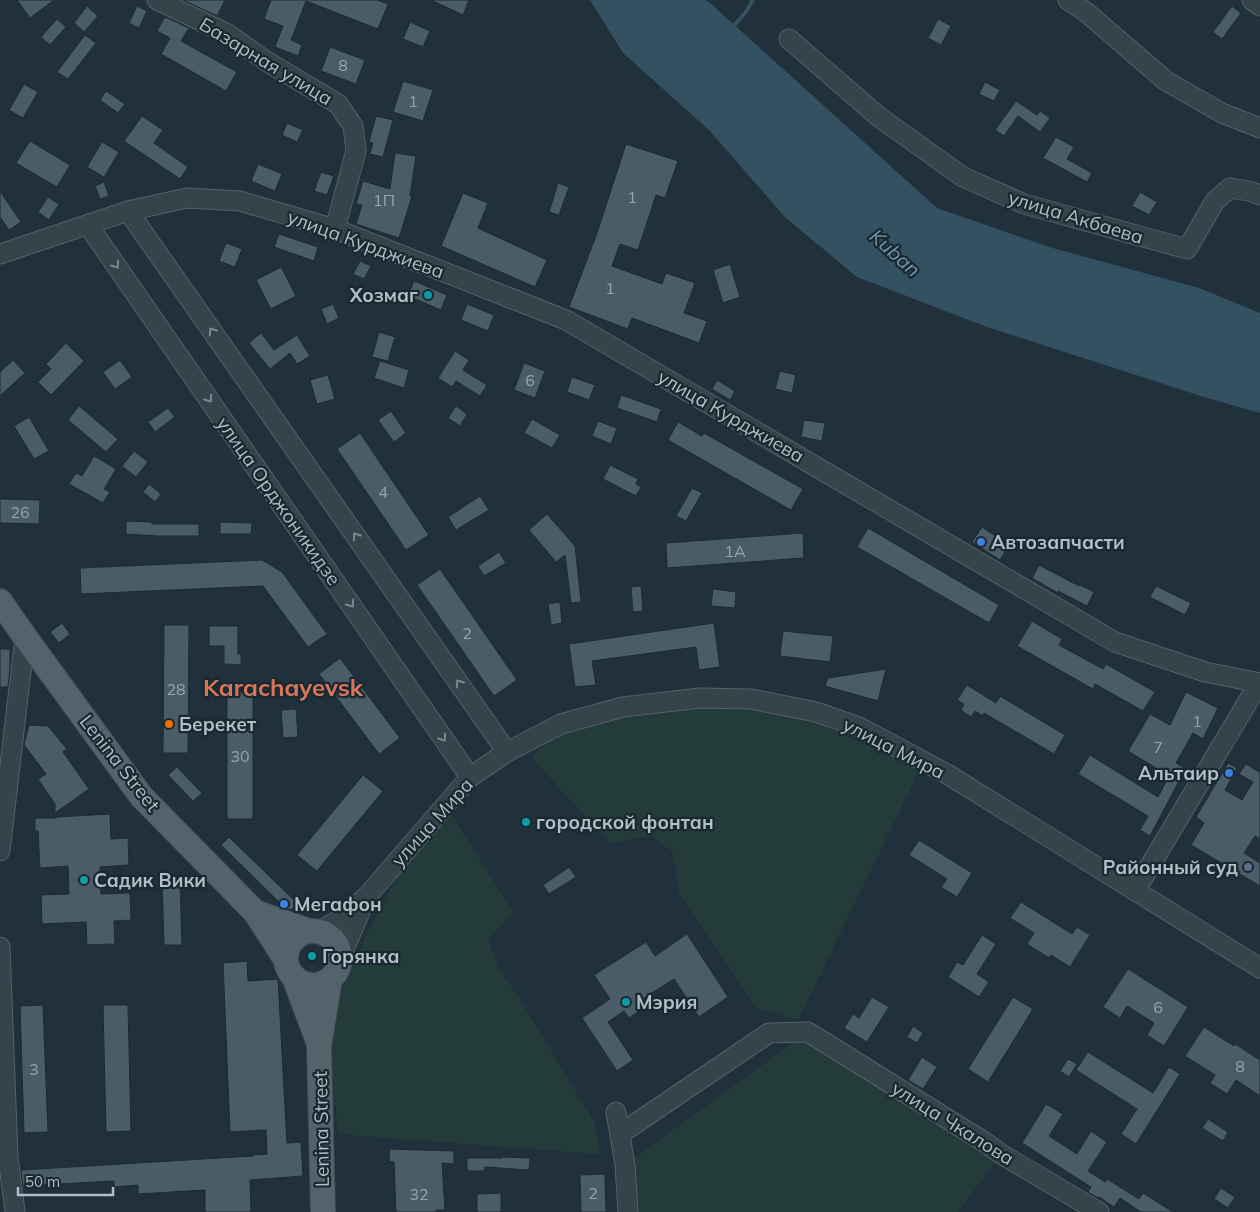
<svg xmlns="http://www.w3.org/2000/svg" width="1260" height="1212" font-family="Mulish,sans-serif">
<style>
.green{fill:#233c39}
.water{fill:#345162}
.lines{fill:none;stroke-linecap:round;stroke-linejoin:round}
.stream{stroke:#345162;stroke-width:4}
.building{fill:#4a5c67;stroke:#1c2a32}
.minor-casing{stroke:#536169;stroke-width:21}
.major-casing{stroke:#3e4c54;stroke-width:26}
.minor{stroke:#35434b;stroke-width:19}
.major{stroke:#53626b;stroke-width:24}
.oneway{stroke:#79878f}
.culture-dot{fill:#0f9aa8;stroke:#1a2830;stroke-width:2}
.shop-dot{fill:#3f7fe0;stroke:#1a2830;stroke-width:2}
.food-dot{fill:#e8710a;stroke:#1a2830;stroke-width:2}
.service-dot{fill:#5c6f8a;stroke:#1a2830;stroke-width:2}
.labels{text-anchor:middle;stroke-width:4.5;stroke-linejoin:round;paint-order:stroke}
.number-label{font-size:16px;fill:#96a6af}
.street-label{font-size:19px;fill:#b0bec7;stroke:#1a2830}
.poi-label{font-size:19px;font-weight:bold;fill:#b0bec7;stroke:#1a2830;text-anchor:start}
.water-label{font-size:20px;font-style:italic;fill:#6f96ab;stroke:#1a2830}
.district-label{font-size:24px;font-weight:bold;fill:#d7765b;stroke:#1a2830}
</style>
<rect width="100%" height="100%" fill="#21313b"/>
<g class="green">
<polygon points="747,706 810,720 920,769 798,1020 757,1009 679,893 673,852 651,836 610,843 531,757 542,747 563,734 647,709"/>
<polygon points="450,812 513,912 488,940 499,969 519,998 595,1123 599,1154 338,1134 330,1039 340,995 367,934 403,864"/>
<polygon points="808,1032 1001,1154 958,1212 628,1212 625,1165"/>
</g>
<polygon class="water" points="590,0 705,0 710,3 937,208 1049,247 1199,288 1260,313 1260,413 1204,397 987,327 857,277 785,217 709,130 623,53"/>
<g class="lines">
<polyline class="stream" points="732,28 745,13 753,0"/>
</g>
<g class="building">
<polygon points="17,0 54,0 30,18"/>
<polygon points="183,0 225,0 217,16"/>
<polygon points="271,0 377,0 388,4 378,29 306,1 291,40 302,45 298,56 275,47 283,26 264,19"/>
<polygon points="431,0 469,0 463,15"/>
<polygon points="87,6 98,16 84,32 74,23"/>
<polygon points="137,6 147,11 139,28 129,23"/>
<polygon points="1232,6 1241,13 1222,39 1213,32"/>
<polygon points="165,17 189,28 181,41 237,72 226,91 161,54 170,38 157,31"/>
<polygon points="57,19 66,27 50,45 41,37"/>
<polygon points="938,19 951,26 941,45 928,38"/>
<polygon points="410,22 430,31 423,47 403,39"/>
<polygon points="85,35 96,43 68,79 57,72"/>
<polygon points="330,47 365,60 356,84 321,71"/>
<polygon points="403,81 433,90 423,121 393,112"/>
<polygon points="985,82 1000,90 994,101 979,94"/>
<polygon points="24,84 38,92 23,118 9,110"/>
<polygon points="106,91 125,104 118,113 100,100"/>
<polygon points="1016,101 1037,115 1040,111 1050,118 1040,132 1018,116 1004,136 995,130"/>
<polygon points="142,116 163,130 154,143 188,167 180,179 124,141"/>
<polygon points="376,116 393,120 383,157 370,154 373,143 369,142"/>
<polygon points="287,123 303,130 297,142 282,135"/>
<polygon points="1056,137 1074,147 1067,159 1092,173 1087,182 1043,158"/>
<polygon points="30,141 70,165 57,187 16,163"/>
<polygon points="102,142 119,152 104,177 87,167"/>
<polygon points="626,144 678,161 665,198 656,195 638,250 620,244 612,266 662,284 666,273 695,283 684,313 707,321 699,343 632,318 628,329 569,307 596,236"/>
<polygon points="395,153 416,156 410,196 412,196 399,238 356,224 362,205 356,204 363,181 390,189"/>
<polygon points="258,164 282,174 275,191 251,181"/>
<polygon points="321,172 334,176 327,195 314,191"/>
<polygon points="104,182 109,196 100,199 95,186"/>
<polygon points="558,183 569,187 559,215 549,212"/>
<polygon points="0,191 21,222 9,230 0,217"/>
<polygon points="1140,192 1157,202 1149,215 1132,206"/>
<polygon points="463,193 488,203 478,228 547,260 535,287 441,246"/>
<polygon points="48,197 59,204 49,220 38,212"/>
<polygon points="279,234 318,247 314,261 274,247"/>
<polygon points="226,243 242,249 235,267 219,261"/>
<polygon points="360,261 371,266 364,279 353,274"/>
<polygon points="730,264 740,297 723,303 713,270"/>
<polygon points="281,267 296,296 271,309 256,280"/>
<polygon points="414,281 447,295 441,310 408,296"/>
<polygon points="333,304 339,318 327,324 321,309"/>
<polygon points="467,304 494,315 488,331 461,320"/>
<polygon points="379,332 395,337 388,361 372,357"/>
<polygon points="261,333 274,350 297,335 310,356 297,364 290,353 270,369 249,343"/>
<polygon points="66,343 84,361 51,395 38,382 51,369 46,364"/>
<polygon points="455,351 469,360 463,370 487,385 480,396 456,381 452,387 438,378"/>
<polygon points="13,360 25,373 0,396 0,372"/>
<polygon points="120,360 132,377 115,389 103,372"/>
<polygon points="380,361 409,370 404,388 374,378"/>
<polygon points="524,363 545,371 535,398 514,390"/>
<polygon points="780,371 796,375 792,393 775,389"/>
<polygon points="328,375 335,399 317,404 310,380"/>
<polygon points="572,377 595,385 589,400 567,392"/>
<polygon points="717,380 735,391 730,400 712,389"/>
<polygon points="621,395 661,409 657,422 617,408"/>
<polygon points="79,406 118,439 106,452 68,420"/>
<polygon points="456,406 467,414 460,426 448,418"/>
<polygon points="168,408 175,417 155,432 148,422"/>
<polygon points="391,411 406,433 394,442 378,420"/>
<polygon points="29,417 49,451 34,459 14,426"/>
<polygon points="532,419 560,435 552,448 524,433"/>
<polygon points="804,420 825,423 822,441 801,437"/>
<polygon points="598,421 617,428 611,444 592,436"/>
<polygon points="678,422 702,436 704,433 803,489 791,510 668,440"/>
<polygon points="360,433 429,535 406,550 337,449"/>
<polygon points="134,451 148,462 136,477 122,466"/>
<polygon points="94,456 116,469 104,489 110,492 103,503 69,484 76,473 82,476"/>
<polygon points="610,465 638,479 636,484 641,487 636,496 603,479"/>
<polygon points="149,484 161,494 155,502 143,492"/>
<polygon points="692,488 702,493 686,521 676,516"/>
<polygon points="480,496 489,510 456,530 448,517"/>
<polygon points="0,499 40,500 39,524 0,523"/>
<polygon points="547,514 575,546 581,602 571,603 565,555 556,562 529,530"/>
<polygon points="126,521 152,522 152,524 199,524 199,536 158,536 126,534"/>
<polygon points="220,522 252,523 251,534 220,534"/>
<polygon points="982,527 1009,545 1000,560 972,542"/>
<polygon points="868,528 999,605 989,623 857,547"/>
<polygon points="803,533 804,558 667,568 666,543"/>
<polygon points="499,552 506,563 484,576 478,566"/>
<polygon points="262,560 282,572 327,634 308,647 263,586 81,594 80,568"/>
<polygon points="1039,565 1079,586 1080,585 1094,592 1087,606 1058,591 1058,593 1032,578"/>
<polygon points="440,569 517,680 494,696 417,585"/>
<polygon points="641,586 643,611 633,612 631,587"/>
<polygon points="1156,586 1191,603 1185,615 1150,597"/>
<polygon points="713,589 736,592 735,608 711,606"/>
<polygon points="560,602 562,623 551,625 548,604"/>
<polygon points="1032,621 1062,639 1059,645 1103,669 1106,664 1155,692 1143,711 1095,684 1093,689 1017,646"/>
<polygon points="62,623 70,634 59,643 50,632"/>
<polygon points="714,623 720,667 699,670 696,647 592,661 596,685 575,687 569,644"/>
<polygon points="164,625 189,625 188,753 163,753"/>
<polygon points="209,626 238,626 238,654 241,654 241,665 224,664 224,646 209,646"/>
<polygon points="783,631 833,636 830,662 780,656"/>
<polygon points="0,649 10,649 10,667 8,687 0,687"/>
<polygon points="340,658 400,738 379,754 319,674"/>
<polygon points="886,669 878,701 825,686 828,678"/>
<polygon points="967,685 996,703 1000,696 1065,735 1054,754 984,713 983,716 975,711 971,717 961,710 964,704 957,700"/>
<rect x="227" y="692" width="26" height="127"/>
<polygon points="1186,692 1218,708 1203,739 1193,733 1176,763 1188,770 1180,782 1179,781 1150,836 1140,830 1148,816 1078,774 1090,755 1158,797 1169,776 1128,751 1150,714 1170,725"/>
<polygon points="296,709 298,737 283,738 281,710"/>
<polygon points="29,725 48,726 67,749 63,752 89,789 55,813 55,804 38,779 46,774 24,745"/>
<polygon points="1228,763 1237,768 1225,790 1242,800 1253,782 1239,774 1246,764 1259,772 1260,769 1260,839 1255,836 1244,853 1260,863 1260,886 1191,845 1204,823 1196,817"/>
<polygon points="177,767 202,793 193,801 168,775"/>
<polygon points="363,775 383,791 317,871 297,855"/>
<polygon points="110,814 111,839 128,838 129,865 100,867 101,894 130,893 131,920 114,921 115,944 87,945 86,922 42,924 41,895 69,894 68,866 40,868 38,831 35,831 35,818 56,818 56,817"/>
<polygon points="229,837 298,904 291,910 285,908 221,845"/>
<polygon points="919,840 972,873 957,897 941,887 947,879 909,855"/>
<polygon points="569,867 576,877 549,894 543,885"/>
<polygon points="180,879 182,945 164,945 162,880"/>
<polygon points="1021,902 1072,934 1077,927 1090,935 1070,967 1051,955 1049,958 1027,944 1034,933 1010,918"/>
<polygon points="687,934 728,997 699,1017 674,979 644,998 648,1005 629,1018 624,1011 608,1022 633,1060 617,1071 582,1018 610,999 594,975 646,942 655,956"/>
<polygon points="982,935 996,944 977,974 989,982 979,997 948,977 957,962 963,965"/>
<polygon points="247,961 248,981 278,979 287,1143 301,1142 303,1176 250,1180 251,1212 205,1212 205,1190 138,1194 138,1185 114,1187 114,1181 23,1186 21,1170 253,1156 253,1155 267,1154 266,1130 230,1132 223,963"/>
<polygon points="1128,969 1188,1007 1164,1046 1147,1035 1154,1023 1127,1006 1120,1018 1103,1007"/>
<polygon points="872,997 889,1007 867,1042 844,1028 853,1014 859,1018"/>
<polygon points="1013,997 1033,1009 988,1082 968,1069"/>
<polygon points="43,1005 48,1132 24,1133 20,1006"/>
<polygon points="103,1005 128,1005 131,1131 106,1132"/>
<polygon points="913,1026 923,1033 917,1043 907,1037"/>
<polygon points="1204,1027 1234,1046 1235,1044 1260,1060 1260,1096 1236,1080 1227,1094 1210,1083 1215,1075 1185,1056"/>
<polygon points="1088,1052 1153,1093 1169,1067 1180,1074 1136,1144 1121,1134 1137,1109 1076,1070"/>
<polygon points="922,1057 937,1067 923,1089 908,1080"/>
<polygon points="1068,1059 1077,1064 1069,1077 1060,1071"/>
<polygon points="1046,1104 1063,1114 1049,1136 1077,1154 1091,1131 1107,1142 1088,1171 1105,1182 1107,1179 1139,1199 1143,1193 1173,1212 1141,1212 1120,1198 1114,1207 1099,1197 1098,1198 1088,1192 1091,1187 1022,1143"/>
<polygon points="1208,1119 1228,1132 1223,1141 1202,1128"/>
<polygon points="390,1149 454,1151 454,1164 442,1163 445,1210 436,1210 436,1212 396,1212 394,1162 389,1161"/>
<polygon points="502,1157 530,1158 529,1170 485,1167 485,1171 467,1171 467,1158 502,1158"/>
<polygon points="605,1174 606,1212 581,1212 580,1175"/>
<polygon points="1221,1188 1235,1197 1228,1208 1214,1199"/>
<polygon points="501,1193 501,1212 477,1212 477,1194"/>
</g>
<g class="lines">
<g class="minor-casing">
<g id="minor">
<polyline points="157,0 228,34 266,61 338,104 353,126 356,151 335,229"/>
<polyline points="1068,0 1086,12 1166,81 1222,113 1260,128"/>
<polyline points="1252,0 1260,6"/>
<polyline points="789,39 879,117 963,177 1024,204 1187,249 1215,201 1230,188 1249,191 1260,195"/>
<polyline points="128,211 507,752"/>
<polyline points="88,225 470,777"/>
<polyline points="0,254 128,211 187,198 240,201 335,229 566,320 1115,642 1205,672 1260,683"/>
<polyline points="0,851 25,637"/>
<polyline points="1135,891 1259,683"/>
<polyline points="320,931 345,916 368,895 470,777 507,752 561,724 623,707 700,698 751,699 816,712 859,727 947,774 1260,968"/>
<polyline points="0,947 8,1157 15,1212"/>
<polyline points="341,957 365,900"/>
<polyline points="616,1112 625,1165 628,1212"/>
<polyline points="620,1134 769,1033 808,1032 986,1143 1001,1154 1099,1212"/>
</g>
</g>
<g class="major-casing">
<g id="major">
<polyline points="0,601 25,637 141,796 255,912 286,960"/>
<polyline points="255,912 309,931"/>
<circle cx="313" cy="958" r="27"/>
<polyline points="294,977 319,1044"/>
<polyline points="323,1212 319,1046 330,979"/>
</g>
</g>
<use href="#minor" class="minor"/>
<use href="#major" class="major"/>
</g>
<defs><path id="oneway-chevron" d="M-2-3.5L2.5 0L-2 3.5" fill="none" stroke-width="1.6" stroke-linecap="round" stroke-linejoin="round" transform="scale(1.25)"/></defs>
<g class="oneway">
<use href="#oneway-chevron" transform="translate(116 265) rotate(55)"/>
<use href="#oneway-chevron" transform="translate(212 331) rotate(-125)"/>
<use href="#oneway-chevron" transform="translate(209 399) rotate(55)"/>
<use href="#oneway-chevron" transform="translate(356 536) rotate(-125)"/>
<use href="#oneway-chevron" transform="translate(351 604) rotate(55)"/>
<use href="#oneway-chevron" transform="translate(459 683) rotate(-125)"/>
<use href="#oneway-chevron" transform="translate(443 738) rotate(55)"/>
</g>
<g class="culture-dot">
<circle cx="428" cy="295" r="5"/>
<circle cx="526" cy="822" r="5"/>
<circle cx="84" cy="880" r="5"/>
<circle cx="312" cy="956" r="5"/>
<circle cx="626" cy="1002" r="5"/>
</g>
<g class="shop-dot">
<circle cx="981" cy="542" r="5"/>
<circle cx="1229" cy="773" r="5"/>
<circle cx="284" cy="904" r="5"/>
</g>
<circle class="food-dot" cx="169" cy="724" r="5"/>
<circle class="service-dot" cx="1248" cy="867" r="5"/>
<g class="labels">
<g class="number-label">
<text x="343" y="71">8</text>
<text x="413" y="107">1</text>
<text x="632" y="203">1</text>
<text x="384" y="206">1П</text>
<text x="610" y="294">1</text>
<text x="530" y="386">6</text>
<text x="383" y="498">4</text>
<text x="20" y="518">26</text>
<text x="735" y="557">1А</text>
<text x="467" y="639">2</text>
<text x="176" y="695">28</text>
<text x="1197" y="727">1</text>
<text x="1158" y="753">7</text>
<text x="240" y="762">30</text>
<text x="1158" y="1013">6</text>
<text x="1240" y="1072">8</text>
<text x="34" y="1075">3</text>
<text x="593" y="1199">2</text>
<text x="419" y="1200">32</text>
</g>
<g class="street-label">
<text transform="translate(266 61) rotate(31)" y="7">Базарная улица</text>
<text transform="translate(1076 217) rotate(17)" y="7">улица Акбаева</text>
<text transform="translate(366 244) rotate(20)" y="7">улица Курджиева</text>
<text transform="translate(731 416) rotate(30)" y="7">улица Курджиева</text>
<text transform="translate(279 501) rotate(55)" y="7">улица Орджоникидзе</text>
<text transform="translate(894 748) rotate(27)" y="7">улица Мира</text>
<text transform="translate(120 763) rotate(52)" y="7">Lenina Street</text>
<text transform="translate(432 822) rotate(-48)" y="7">улица Мира</text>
<text transform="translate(953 1123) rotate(32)" y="7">улица Чкалова</text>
<text transform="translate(321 1129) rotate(-91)" y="7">Lenina Street</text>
</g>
<g class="poi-label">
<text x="418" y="302" text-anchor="end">Хозмаг</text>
<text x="991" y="549">Автозапчасти</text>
<text x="179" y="731">Берекет</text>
<text x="1219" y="780" text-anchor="end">Альтаир</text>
<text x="536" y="829">городской фонтан</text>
<text x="1238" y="874" text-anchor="end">Районный суд</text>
<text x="94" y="887">Садик Вики</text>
<text x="294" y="911">Мегафон</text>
<text x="322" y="963">Горянка</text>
<text x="636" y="1009">Мэрия</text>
</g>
<g class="water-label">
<text transform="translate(895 253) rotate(42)" y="7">Kuban</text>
</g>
<g class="district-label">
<text x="283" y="696">Karachayevsk</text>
</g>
</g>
<path d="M18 1187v8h95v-8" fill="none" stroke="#b0bec7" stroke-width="2.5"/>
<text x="25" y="1187" font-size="15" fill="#b0bec7" stroke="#1a2830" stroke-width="4" paint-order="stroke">50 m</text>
</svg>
